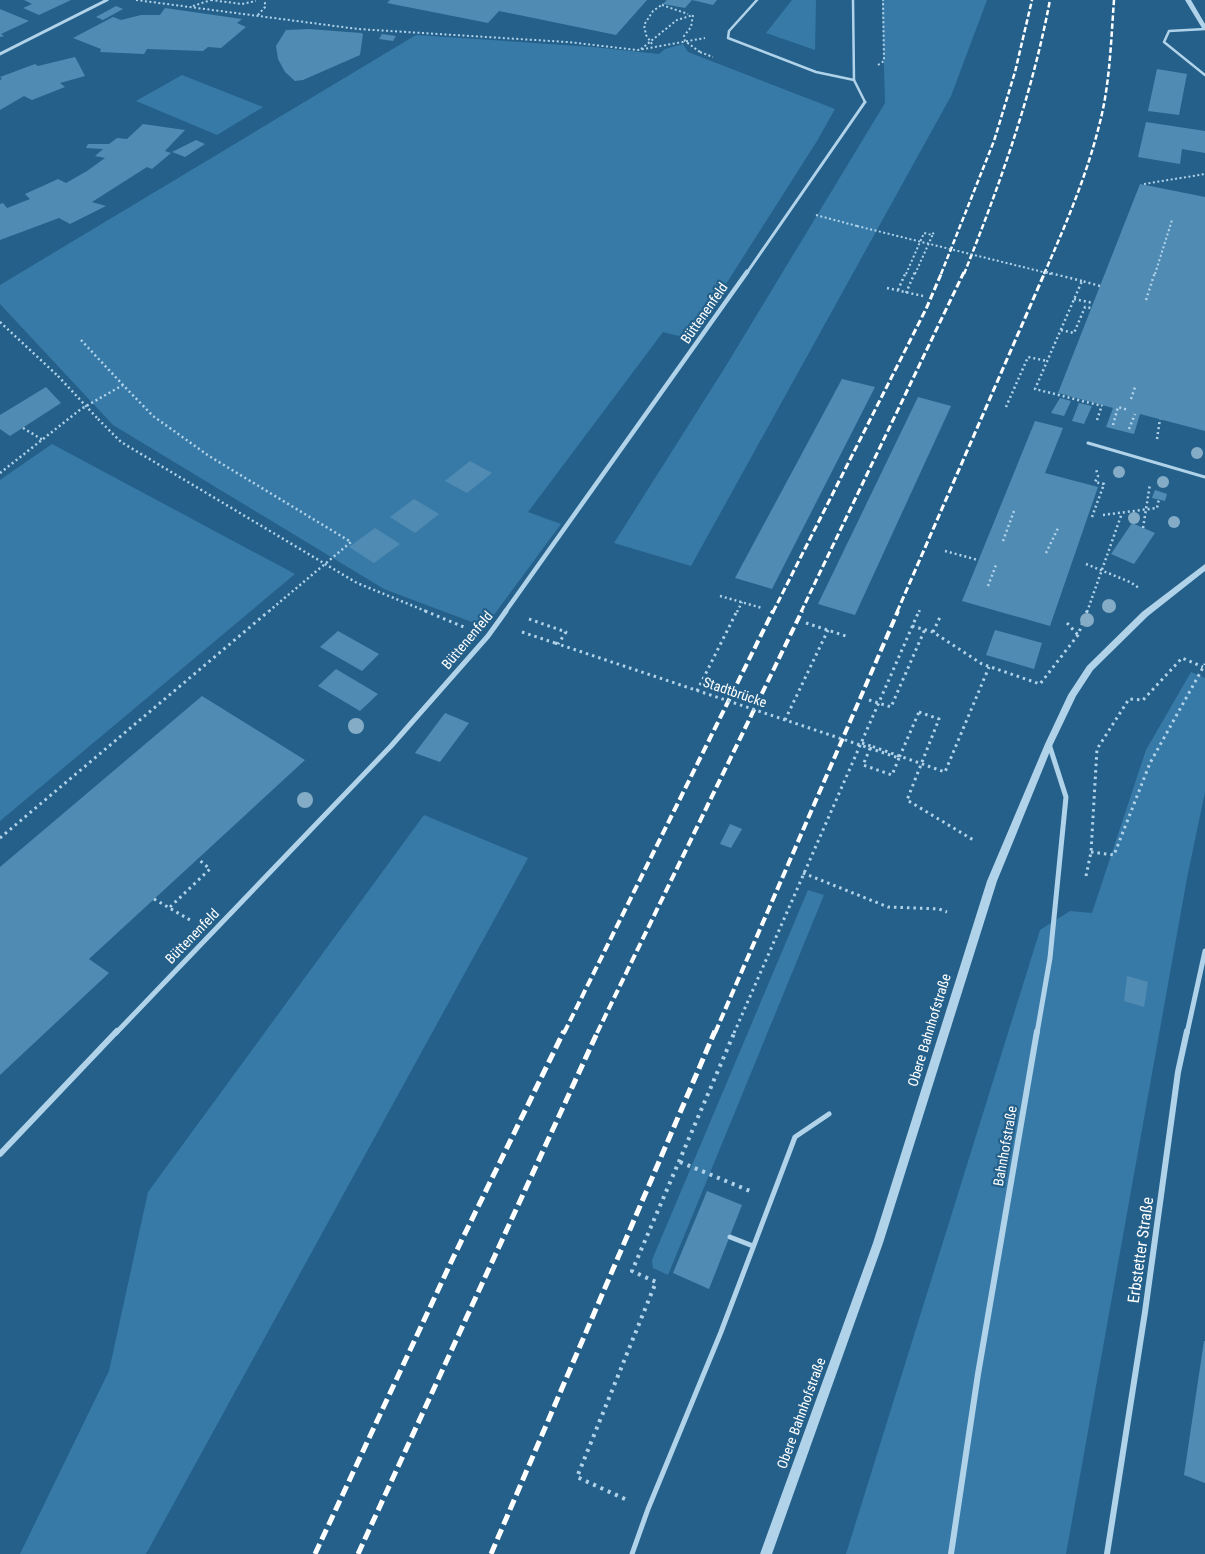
<svg xmlns="http://www.w3.org/2000/svg" width="1205" height="1554" font-family="'Roboto Condensed',sans-serif">
<style>
.green{fill:#387aa7}
.building{fill:#508bb3}
.lines{fill:none;stroke-linecap:round;stroke-linejoin:round}
.path-far3{stroke:#b1d3ea;stroke-width:2;stroke-dasharray:2 2.5;stroke-linecap:butt}
.path-far2{stroke:#b1d3ea;stroke-width:2.5;stroke-dasharray:2 3;stroke-linecap:butt}
.path-far1{stroke:#b1d3ea;stroke-width:3;stroke-dasharray:2.5 4;stroke-linecap:butt}
.path{stroke:#b1d3ea;stroke-width:4;stroke-dasharray:3 5;stroke-linecap:butt}
.service-far2{stroke:#b1d3ea;stroke-width:2.5}
.service-far1{stroke:#b1d3ea;stroke-width:3}
.service{stroke:#b1d3ea;stroke-width:5}
.minor-far3{stroke:#b1d3ea;stroke-width:3}
.minor-far2{stroke:#b1d3ea;stroke-width:4.5}
.minor-far1{stroke:#b1d3ea;stroke-width:5}
.minor{stroke:#b1d3ea;stroke-width:6}
.tertiary{fill:#b1d3ea;fill-rule:evenodd}
.rail-far3{stroke:#fff;stroke-width:2.5;stroke-dasharray:5.5 2.5;stroke-linecap:butt}
.rail-far2{stroke:#fff;stroke-width:3;stroke-dasharray:7 3;stroke-linecap:butt}
.rail-far1{stroke:#fff;stroke-width:4;stroke-dasharray:9 4;stroke-linecap:butt}
.rail{stroke:#fff;stroke-width:5;stroke-dasharray:11 5;stroke-linecap:butt}
.path-bridge-far2{stroke:#b1d3ea;stroke-width:2;stroke-dasharray:2 2.5;stroke-linecap:butt}
.path-bridge-far1{stroke:#b1d3ea;stroke-width:2.5;stroke-dasharray:2 3;stroke-linecap:butt}
.path-bridge{stroke:#b1d3ea;stroke-width:3;stroke-dasharray:2.5 4;stroke-linecap:butt}
.tree{fill:#85acc6}
.labels{text-anchor:middle;stroke-width:4.5;stroke-linejoin:round;paint-order:stroke}
.street-label{font-size:14px;fill:#fff;stroke:#24608a}
.near-street-label{font-size:16px;fill:#fff;stroke:#24608a}
</style>
<rect width="100%" height="100%" fill="#24608a"/>
<g class="green">
<polygon points="792,0 816,0 815,50 766,33"/>
<polygon points="882,0 987,0 951,96 691,566 614,543 724,369 885,103"/>
<polygon points="416,35 593,47 659,54 665,49 683,44 688,52 835,109 817,141 691,339 663,332 528,512 561,524 485,627 384,589 113,425 0,304 0,285"/>
<polygon points="182,75 263,107 217,135 136,101"/>
<polygon points="52,444 295,574 0,821 0,480"/>
<polygon points="1191,672 1205,678 1205,792 1187,878 1066,1554 846,1554 1040,930 1070,911 1092,913 1146,750"/>
<polygon points="424,815 528,858 146,1554 20,1554 109,1371 148,1192"/>
<polygon points="808,890 824,895 668,1275 653,1268 652,1260"/>
</g>
<g class="building">
<polygon points="24,0 71,0 39,15 23,8 32,4"/>
<polygon points="390,0 647,0 616,35 499,11 488,23 387,3"/>
<polygon points="667,0 692,0 685,8 663,4"/>
<polygon points="692,0 717,0 713,5"/>
<polygon points="116,6 123,9 103,20 96,17"/>
<polygon points="165,8 242,19 237,23 246,27 221,48 208,47 203,51 147,49 144,54 100,52 101,49 73,38 113,17 121,20 141,15 160,15"/>
<polygon points="0,9 29,21 1,34 4,36 0,37"/>
<polygon points="309,29 361,33 363,34 360,55 303,80 295,81 285,72 278,59 276,46 286,30"/>
<polygon points="382,34 396,36 393,41 379,39"/>
<polygon points="75,57 85,76 60,83 65,87 32,100 24,96 0,110 0,80 2,79 0,77 35,64 38,66"/>
<polygon points="1157,69 1187,74 1179,115 1148,111"/>
<polygon points="1146,122 1205,131 1205,153 1182,149 1180,164 1138,157"/>
<polygon points="143,124 185,130 165,151 171,153 152,169 147,167 92,202 106,206 70,224 59,218 0,240 0,204 3,203 7,208 30,199 25,194 58,179 66,183 87,171 105,158 95,156 103,149 86,148 88,144 109,144 117,138 127,139"/>
<polygon points="196,140 205,144 185,157 172,152"/>
<polygon points="1140,184 1205,197 1205,431 1140,414 1134,434 1106,427 1113,408 1058,393"/>
<polygon points="842,379 875,387 772,589 735,578"/>
<polygon points="46,387 61,403 10,436 0,429 0,415"/>
<polygon points="918,397 951,406 855,615 818,604"/>
<polygon points="1060,398 1071,401 1064,416 1051,413"/>
<polygon points="1079,403 1092,406 1084,424 1072,421"/>
<polygon points="1035,421 1063,428 1045,473 1098,487 1050,626 962,601"/>
<polygon points="470,461 492,473 467,493 445,481"/>
<polygon points="1155,490 1167,494 1165,501 1152,498"/>
<polygon points="414,499 439,514 415,533 390,517"/>
<polygon points="1132,523 1155,533 1134,564 1111,554"/>
<polygon points="375,528 400,544 374,563 349,547"/>
<polygon points="995,630 1042,643 1034,669 986,655"/>
<polygon points="338,631 379,654 362,671 320,647"/>
<polygon points="336,669 378,694 360,711 318,686"/>
<polygon points="202,696 305,760 89,959 109,973 0,1075 0,867"/>
<polygon points="445,713 469,723 440,762 415,753"/>
<polygon points="730,824 742,829 731,848 720,844"/>
<polygon points="1127,976 1148,982 1144,1007 1124,1001"/>
<polygon points="707,1191 742,1205 709,1289 673,1273"/>
<polygon points="1204,1341 1205,1341 1205,1483 1184,1475"/>
</g>
<g class="lines">
<g class="path-far3">
<polyline points="136,0 358,29 567,42 638,50 705,38"/>
<polyline points="211,0 242,4 256,1"/>
<polyline points="662,5 688,14"/>
<polyline points="193,6 211,0"/>
<polyline points="258,15 265,7 265,2"/>
<polyline points="652,44 646,35 644,25 653,11 663,4"/>
<polyline points="641,49 677,20 693,15 691,27 684,36 685,41 700,52"/>
<polyline points="700,52 713,57"/>
<polyline points="878,65 884,61 883,0"/>
<polyline points="1144,184 1205,174"/>
<polyline points="816,215 857,226"/>
<polyline points="906,274 924,233 932,235 935,231"/>
<polyline points="915,274 933,234"/>
<polyline points="1155,274 1172,220 1174,220"/>
</g>
<g class="path-far2">
<polyline points="1100,286 1082,281 1035,389 1102,406"/>
<polyline points="887,288 923,296"/>
<polyline points="898,290 906,272"/>
<polyline points="906,293 915,272"/>
<polyline points="1074,299 1093,303"/>
<polyline points="1146,300 1155,272"/>
<polyline points="0,322 58,376"/>
<polyline points="1061,330 1074,333 1085,307 1091,308"/>
<polyline points="81,340 123,385"/>
<polyline points="1131,399 1135,387"/>
<polyline points="1006,407 1028,357 1047,361"/>
<polyline points="98,419 121,442 357,583 428,612"/>
<polyline points="1097,420 1102,405"/>
<polyline points="1113,425 1118,407 1128,410"/>
<polyline points="23,428 43,440"/>
<polyline points="1129,429 1135,414"/>
<polyline points="1157,439 1160,419"/>
<polyline points="0,473 81,409 123,385 153,416 209,456 351,542 268,612"/>
<polyline points="1103,515 1157,508 1159,499"/>
<polyline points="1092,517 1104,484 1095,482 1098,476 1096,469"/>
<polyline points="1143,528 1150,484"/>
<polyline points="1003,541 1014,511"/>
<polyline points="945,551 978,560"/>
<polyline points="1046,553 1059,526"/>
<polyline points="1086,564 1130,582 1139,588"/>
<polyline points="988,586 996,565"/>
<polyline points="720,596 762,608"/>
<polyline points="737,612 742,602"/>
<polyline points="919,612 920,609"/>
<polyline points="1087,612 1122,513"/>
</g>
<g class="path-far1">
<polyline points="425,611 464,627"/>
<polyline points="529,619 566,632 558,644"/>
<polyline points="806,623 849,637"/>
<polyline points="1067,623 1078,635"/>
<polyline points="912,626 933,632 982,664 1040,684 1078,635 1087,611"/>
<polyline points="522,632 555,643"/>
<polyline points="933,632 941,615"/>
<polyline points="697,691 737,611"/>
<polyline points="869,700 891,707 925,629"/>
<polyline points="919,712 939,719 907,800 975,841"/>
<polyline points="785,720 828,630"/>
<polyline points="862,743 871,746"/>
<polyline points="899,758 892,775 863,765 871,746 945,772 989,667"/>
<polyline points="0,838 269,611"/>
<polyline points="1091,852 1114,855 1150,763 1205,664"/>
<polyline points="803,873 888,907 939,909 947,912"/>
<polyline points="1086,876 1091,852 1097,749 1129,699 1143,700 1182,658 1203,667"/>
<polyline points="154,899 190,920"/>
<polyline points="170,907 210,869 198,859"/>
<polyline points="734,1033 919,611"/>
</g>
<g class="path">
<polyline points="680,1162 750,1191"/>
<polyline points="625,1499 577,1477 656,1282 632,1271 735,1031"/>
</g>
<g class="service-far2">
<polyline points="757,0 729,31 728,38 816,72 854,80 853,0"/>
<polyline points="1205,29 1169,31 1164,42 1205,75"/>
<polyline points="854,80 865,102"/>
</g>
<polyline class="service-far1" points="1088,443 1205,477"/>
<g class="service">
<polyline points="730,1237 753,1246"/>
<polyline points="632,1554 648,1509 721,1332 795,1137 829,1114"/>
</g>
<g class="minor-far3">
<polyline points="0,54 107,0"/>
<polyline points="746,274 865,102"/>
</g>
<polyline class="minor-far2" points="505,612 747,272"/>
<g class="minor-far1">
<polyline points="116,1033 391,746 488,636 506,611"/>
<polyline points="1037,1033 1050,958 1066,797 1049,744"/>
<polyline points="1187,1033 1205,951"/>
</g>
<g class="minor">
<polyline points="0,1154 117,1031"/>
<polyline points="951,1554 978,1374 1037,1031"/>
<polyline points="1107,1554 1145,1312 1178,1072 1187,1031"/>
</g>
<g class="tertiary">
<polygon points="1185,0 1191,0 1205,24 1205,30 1202,28"/>
<polygon points="1205,564 1205,571 1148,616 1093,670 1076,696 1053,744 997,881 883,1243 772,1554 760,1554 873,1243 987,881 1045,744 1068,695 1087,666 1142,612"/>
</g>
<g class="rail-far3">
<polyline points="941,274 994,141 1015,72 1032,0"/>
<path d="M964 274C1000 184 1032 95 1050 0"/>
<path d="M1044 274C1066 224 1087 175 1100 122 1110 83 1111 40 1114 0"/>
</g>
<g class="rail-far2">
<polyline points="773,612 926,309 942,272"/>
<polyline points="801,612 964,272"/>
<polyline points="897,612 1045,272"/>
</g>
<g class="rail-far1">
<polyline points="564,1033 773,611"/>
<polyline points="597,1033 802,611"/>
<polyline points="715,1033 898,611"/>
</g>
<g class="rail">
<polyline points="315,1554 453,1258 564,1031"/>
<polyline points="358,1554 598,1031"/>
<polyline points="491,1554 715,1031"/>
</g>
<polyline class="path-bridge-far2" points="857,226 1051,274"/>
<g class="path-bridge-far1">
<polyline points="1046,272 1082,281"/>
<polyline points="58,376 98,419"/>
</g>
<polyline class="path-bridge" points="555,643 899,758 919,712"/>
</g>
<g class="tree">
<circle cx="1197" cy="453" r="6"/>
<circle cx="1119" cy="472" r="6"/>
<circle cx="1163" cy="482" r="6"/>
<circle cx="1134" cy="518" r="6"/>
<circle cx="1174" cy="522" r="6"/>
<circle cx="1109" cy="606" r="7"/>
<circle cx="1087" cy="620" r="7"/>
<circle cx="356" cy="726" r="8"/>
<circle cx="305" cy="800" r="8"/>
</g>
<g class="labels">
<g class="street-label">
<text transform="translate(704 313) rotate(-55)" y="5">Büttenenfeld</text>
<text transform="translate(467 640) rotate(-50)" y="5">Büttenenfeld</text>
<text transform="translate(735 692) rotate(19)" y="5">Stadtbrücke</text>
<text transform="translate(192 936) rotate(-46)" y="5">Büttenenfeld</text>
<text transform="translate(929 1030) rotate(-73)" y="5">Obere Bahnhofstraße</text>
<text transform="translate(1005 1146) rotate(-80)" y="5">Bahnhofstraße</text>
<text transform="translate(801 1413) rotate(-70)" y="5">Obere Bahnhofstraße</text>
</g>
<g class="near-street-label">
<text transform="translate(1140 1250) rotate(-82)" y="6">Erbstetter Straße</text>
</g>
</g>
</svg>
